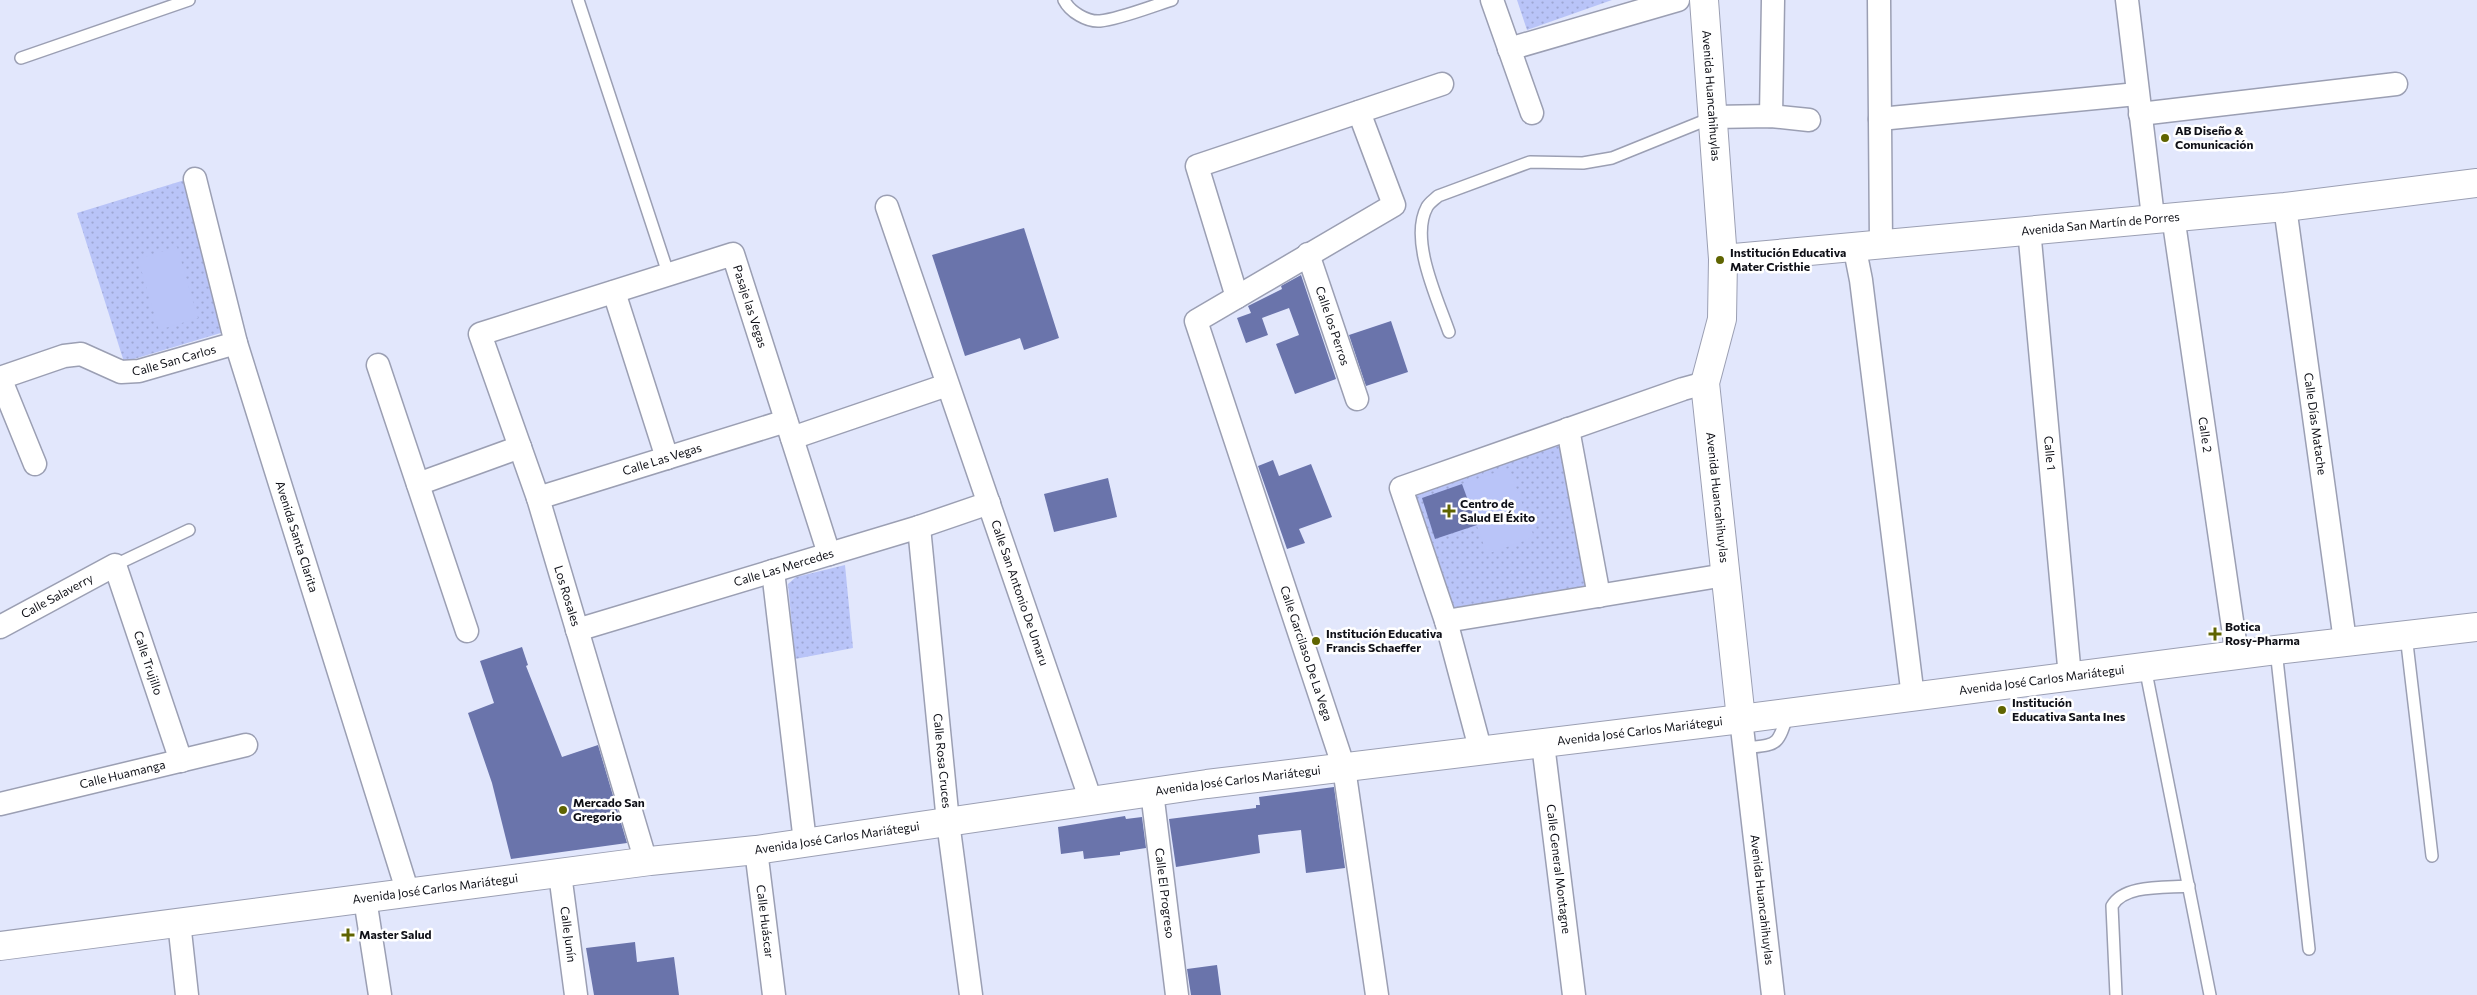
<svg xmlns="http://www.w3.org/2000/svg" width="2477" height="995" font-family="Commissioner,sans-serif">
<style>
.park{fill:url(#park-dots)}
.pitch{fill:#b9c4f8}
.building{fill:#6a74ab}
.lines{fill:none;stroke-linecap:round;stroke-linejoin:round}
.service-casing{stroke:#9b9fb3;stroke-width:14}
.minor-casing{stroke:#9b9fb3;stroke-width:25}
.tertiary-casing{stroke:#9b9fb3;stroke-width:30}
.service{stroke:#fff;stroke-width:11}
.minor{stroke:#fff;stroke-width:22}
.tertiary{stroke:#fff;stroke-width:28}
.poi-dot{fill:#5f6401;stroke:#fff;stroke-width:2}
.labels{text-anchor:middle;stroke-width:5;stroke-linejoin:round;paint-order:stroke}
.street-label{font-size:12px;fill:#0f1017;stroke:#fff}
.poi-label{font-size:12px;font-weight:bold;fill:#0f1017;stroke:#fff;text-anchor:start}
</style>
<defs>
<pattern id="park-dots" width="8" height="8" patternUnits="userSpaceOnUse" patternTransform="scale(1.25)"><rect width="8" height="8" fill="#b9c4f8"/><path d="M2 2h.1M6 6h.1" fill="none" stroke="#9ea7d4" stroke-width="1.8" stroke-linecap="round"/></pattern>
</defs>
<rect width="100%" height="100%" fill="#e2e7fc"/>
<g class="park">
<polygon points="1517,0 1612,0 1527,30"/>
<polygon points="188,179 234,329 124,362 77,213"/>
<polygon points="1560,441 1591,591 1452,614 1413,493"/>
<polygon points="845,565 853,648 795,659 788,584 796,577"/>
</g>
<g class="pitch">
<polygon points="177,247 198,318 159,330 138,259"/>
<polygon points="1509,468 1534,537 1487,554 1462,484"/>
</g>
<g class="building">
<polygon points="1024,228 1059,338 1024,350 1020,338 965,356 932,255"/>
<polygon points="1301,275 1336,379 1295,394 1276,344 1299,335 1289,308 1262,318 1268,335 1246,343 1237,318 1251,313 1248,306 1282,289 1281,286"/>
<polygon points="1391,321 1408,372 1366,386 1349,335"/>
<polygon points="1273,460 1279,476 1311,464 1332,517 1299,529 1305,543 1287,549 1258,466"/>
<polygon points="1108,478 1117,517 1054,532 1044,494"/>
<polygon points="1462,484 1477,525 1435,539 1422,498"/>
<polygon points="522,647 528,665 526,666 562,757 598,745 627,843 511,859 492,783 468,713 494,703 480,661"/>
<polygon points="1334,787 1345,868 1306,873 1301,830 1258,835 1260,853 1176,867 1169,819 1256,808 1256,805 1260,805 1259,797"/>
<polygon points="1125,816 1126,819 1142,817 1146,848 1120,852 1120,855 1084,859 1083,851 1061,854 1058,827"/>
<polygon points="635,942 637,962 674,957 679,995 594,995 586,948"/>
<polygon points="1217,965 1221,995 1191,995 1187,969"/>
</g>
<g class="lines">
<g class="service-casing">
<g id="service">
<polyline points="578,0 669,276"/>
<path d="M1064 0C1070 12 1087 22 1100 21 1120 19 1152 6 1172 0"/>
<polyline points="21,58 189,0"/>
<path d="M1449 332C1438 300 1409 240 1427 207 1429 203 1435 199 1438 196L1530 162 1583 163 1612 158 1711 118"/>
<polyline points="115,565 189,530"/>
<polyline points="2406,635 2432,856"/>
<polyline points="2276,650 2309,949"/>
<polyline points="2145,667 2210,995"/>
<path d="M1745 748C1778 744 1777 747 1788 714"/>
<path d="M2116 995 2112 906C2124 884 2166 888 2189 886"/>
</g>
</g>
<g class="minor-casing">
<g id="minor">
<polyline points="1492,0 1532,113"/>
<polyline points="1879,0 1881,243"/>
<polyline points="2127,0 2153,217"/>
<polyline points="1509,49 1678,0"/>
<path id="s1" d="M1359 112 1394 205 1196 321 1344 768 1377 995"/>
<polyline points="2140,114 2396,84"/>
<polyline points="1771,116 1773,0"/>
<polyline points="1713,117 1771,116 1809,120"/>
<polyline points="1880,119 2137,94"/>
<path id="s2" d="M195 179 236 343 408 893"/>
<path id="s3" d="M887 207 1091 801"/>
<path id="s4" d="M2285 207 2345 641"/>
<path id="s5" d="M2173 216 2237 655"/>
<path id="s6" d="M2029 229 2070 677"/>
<polyline points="1854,245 1861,280 1913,697"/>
<path id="s7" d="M1308 254 1357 399"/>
<polyline points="614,292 667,458"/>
<polyline points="1237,297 1197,166 1442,84"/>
<polyline points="378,365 467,631"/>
<polyline points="1568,429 1599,596"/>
<polyline points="792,438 947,385"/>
<path id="s8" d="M35 464 0 378 64 356 81 354 121 372 139 371 236 343"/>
<polyline points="418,484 520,447"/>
<path id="s9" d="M538 498 786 421"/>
<path id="s10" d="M919 527 948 822 971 995"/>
<polyline points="773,571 805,842"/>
<polyline points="1446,621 1725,575"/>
<path id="s11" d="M0 627 115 565 181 761"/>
<path id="s12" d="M577 630 919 527 989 503"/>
<path id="s13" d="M1741 719 1773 995"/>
<path id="s14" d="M1543 744 1574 995"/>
<polyline points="1481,752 1446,621 1401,488 1683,389 1705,383"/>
<path id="s15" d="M1152 792 1177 995"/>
<path id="s16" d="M0 804 246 745"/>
<path id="s17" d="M756 850 774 995"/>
<path id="s18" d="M646 862 538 498 480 334 733 254 829 554"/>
<path id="s19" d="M560 874 576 995"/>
<polyline points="365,899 380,995"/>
<polyline points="179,922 187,995"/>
</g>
</g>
<g class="tertiary-casing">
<g id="tertiary">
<path id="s20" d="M1704 0 1723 259 1722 319 1705 383 1741 719"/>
<path id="s21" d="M1723 259 2285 207 2477 183"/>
<path id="s22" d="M0 946 650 861 756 850 1207 784 1741 719 2276 650 2477 627"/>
</g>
</g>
<use href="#service" class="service"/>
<use href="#minor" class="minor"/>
<use href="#tertiary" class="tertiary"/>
</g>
<g class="poi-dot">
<circle cx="2165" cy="138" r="5"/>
<circle cx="1720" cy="260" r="5"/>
<path d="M1446.5 503.5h5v5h5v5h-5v5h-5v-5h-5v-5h5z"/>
<path d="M2212.5 626.5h5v5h5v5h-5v5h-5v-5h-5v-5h5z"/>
<circle cx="1316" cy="641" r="5"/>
<circle cx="2002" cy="710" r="5"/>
<circle cx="563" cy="810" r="5"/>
<path d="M345.5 927.5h5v5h5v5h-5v5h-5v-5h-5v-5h5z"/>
</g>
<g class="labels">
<g class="street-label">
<text dy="4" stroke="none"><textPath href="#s20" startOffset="96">Avenida Huancahihuylas</textPath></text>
<text dy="4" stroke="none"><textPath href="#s21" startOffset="379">Avenida San Martín de Porres</textPath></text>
<text dy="4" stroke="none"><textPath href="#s18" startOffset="874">Pasaje las Vegas</textPath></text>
<text dy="4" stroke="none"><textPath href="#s7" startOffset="76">Calle los Perros</textPath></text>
<text dy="4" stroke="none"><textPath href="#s8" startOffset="276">Calle San Carlos</textPath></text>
<text dy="4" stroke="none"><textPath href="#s4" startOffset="219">Calle Días Matache</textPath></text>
<text dy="4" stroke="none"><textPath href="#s5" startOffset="221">Calle 2</textPath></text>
<text dy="4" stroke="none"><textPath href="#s6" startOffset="225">Calle 1</textPath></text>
<text dy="4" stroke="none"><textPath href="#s9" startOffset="130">Calle Las Vegas</textPath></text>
<text dy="4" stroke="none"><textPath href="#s20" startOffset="501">Avenida Huancahihuylas</textPath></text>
<text dy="4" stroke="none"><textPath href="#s2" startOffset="372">Avenida Santa Clarita</textPath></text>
<text dy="4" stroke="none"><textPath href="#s12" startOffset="216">Calle Las Mercedes</textPath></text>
<text dy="4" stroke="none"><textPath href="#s3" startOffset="408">Calle San Antonio De Umaru</textPath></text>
<text dy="4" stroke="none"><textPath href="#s11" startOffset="65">Calle Salaverry</textPath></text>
<text transform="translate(567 596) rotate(73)" y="4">Los Rosales</text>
<text dy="4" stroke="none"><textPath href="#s1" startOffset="679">Calle Garcilaso De La Vega</textPath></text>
<text dy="4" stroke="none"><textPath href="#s11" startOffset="234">Calle Trujillo</textPath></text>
<text dy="4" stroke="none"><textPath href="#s22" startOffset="2059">Avenida José Carlos Mariátegui</textPath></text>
<text dy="4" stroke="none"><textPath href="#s22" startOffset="1654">Avenida José Carlos Mariátegui</textPath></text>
<text dy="4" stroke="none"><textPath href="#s10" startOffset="235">Calle Rosa Cruces</textPath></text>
<text dy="4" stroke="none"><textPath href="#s16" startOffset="126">Calle Huamanga</textPath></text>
<text dy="4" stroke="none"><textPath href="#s22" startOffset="1249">Avenida José Carlos Mariátegui</textPath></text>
<text dy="4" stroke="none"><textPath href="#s22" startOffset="844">Avenida José Carlos Mariátegui</textPath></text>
<text dy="4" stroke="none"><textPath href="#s14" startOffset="126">Calle General Montagne</textPath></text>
<text dy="4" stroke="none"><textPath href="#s22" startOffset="439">Avenida José Carlos Mariátegui</textPath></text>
<text dy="4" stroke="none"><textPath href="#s15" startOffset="102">Calle El Progreso</textPath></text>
<text dy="4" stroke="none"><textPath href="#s13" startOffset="182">Avenida Huancahihuylas</textPath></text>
<text dy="4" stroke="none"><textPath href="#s17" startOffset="72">Calle Huáscar</textPath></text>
<text dy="4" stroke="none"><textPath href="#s19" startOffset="61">Calle Junín</textPath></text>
</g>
<g class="poi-label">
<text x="2175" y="135">AB Diseño &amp;<tspan x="2175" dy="14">Comunicación</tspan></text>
<text x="1730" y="257">Institución Educativa<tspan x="1730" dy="14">Mater Cristhie</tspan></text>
<text x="1460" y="508">Centro de<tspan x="1460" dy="14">Salud El Éxito</tspan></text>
<text x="2225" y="631">Botica<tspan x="2225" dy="14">Rosy-Pharma</tspan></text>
<text x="1326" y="638">Institución Educativa<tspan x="1326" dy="14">Francis Schaeffer</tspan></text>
<text x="2012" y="707">Institución<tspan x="2012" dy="14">Educativa Santa Ines</tspan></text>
<text x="573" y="807">Mercado San<tspan x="573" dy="14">Gregorio</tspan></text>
<text x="359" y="939">Master Salud</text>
</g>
</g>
</svg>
